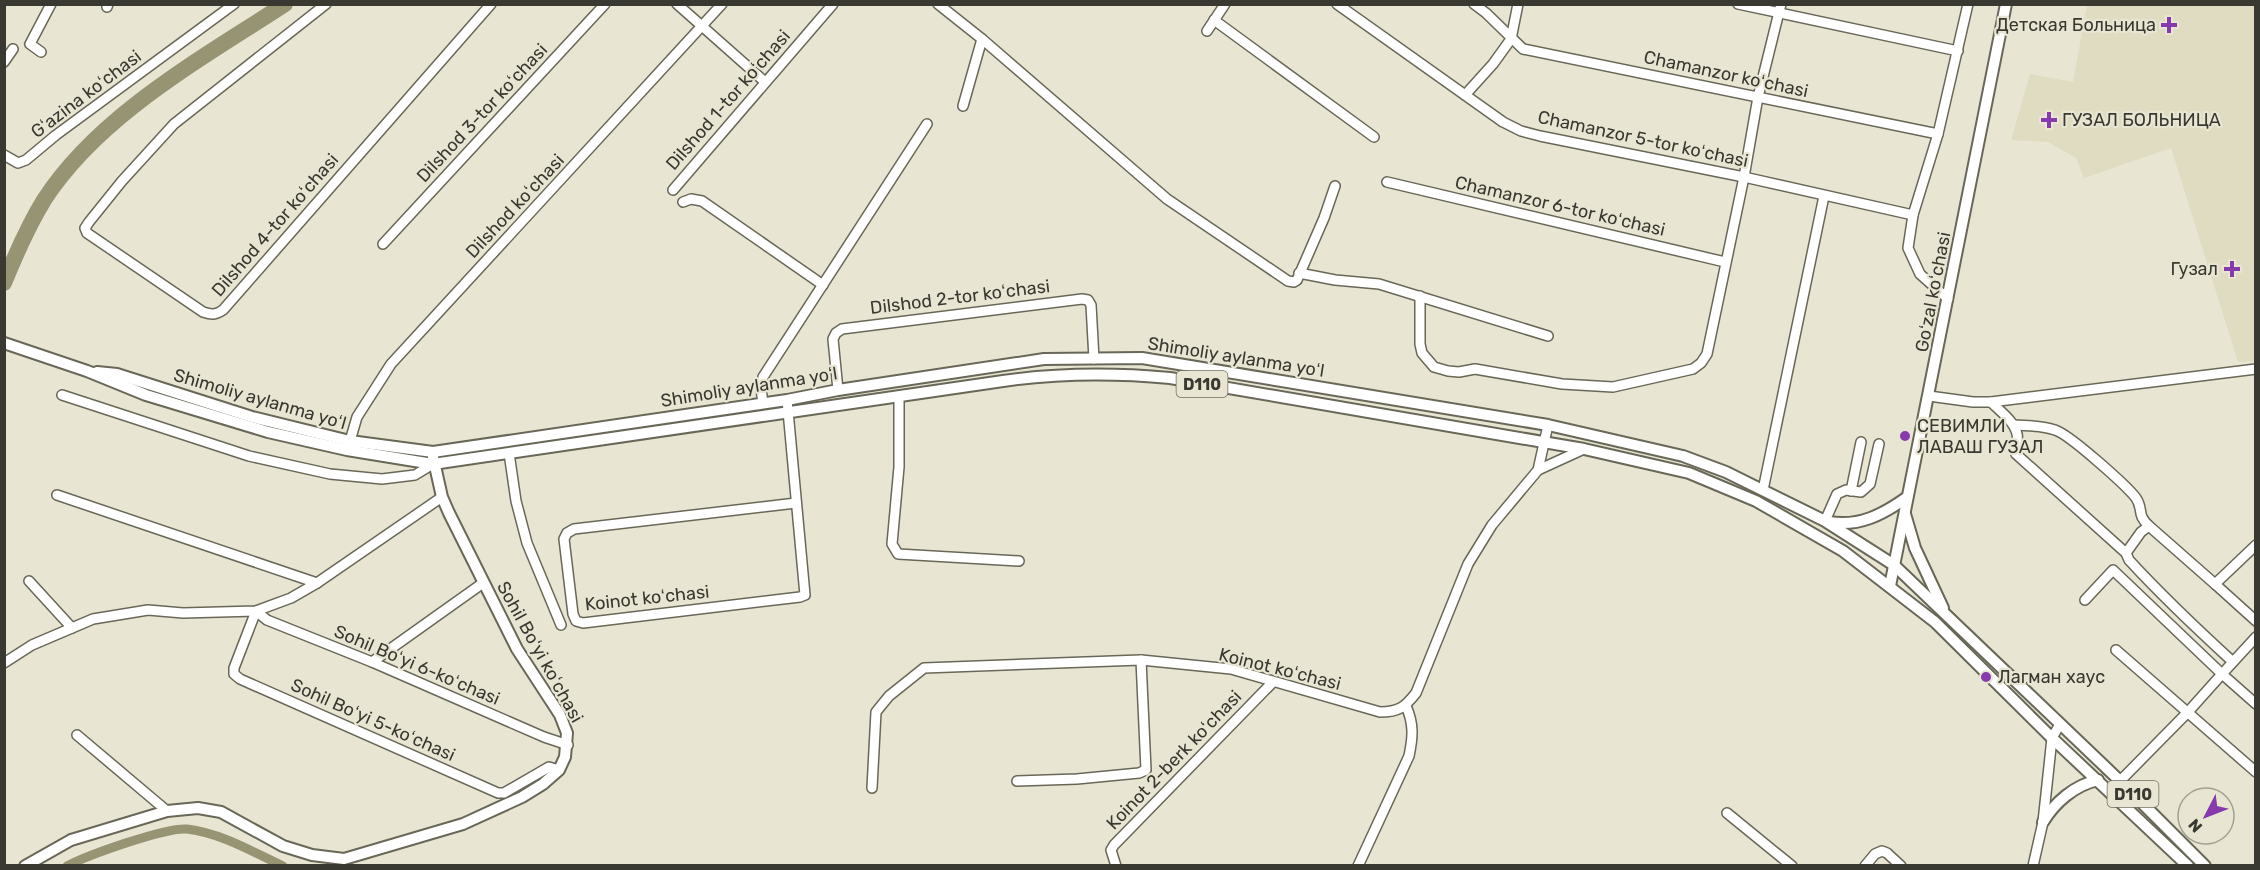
<svg xmlns="http://www.w3.org/2000/svg" width="2260" height="870" font-family="Rubik,sans-serif">
<style>
.built{fill:#dfdcc2}
.lines{fill:none;stroke-linecap:round;stroke-linejoin:round}
.canal{stroke:#979474;stroke-width:9}
.river{stroke:#979474;stroke-width:16}
.minor-casing{stroke:#696757;stroke-width:12}
.major-casing{stroke:#696757;stroke-width:14}
.minor{stroke:#fff;stroke-width:9}
.major{stroke:#fff;stroke-width:10}
.poi-dot{fill:#873aac;stroke:#e8e6d3;stroke-width:2}
.labels{text-anchor:middle;stroke-width:4.5;stroke-linejoin:round;paint-order:stroke}
.shield{fill:#e8e6d3;stroke:#6e6d62;stroke-width:1.5}
.shield-label{font-size:16px;font-weight:bold;fill:#393931}
.poi-label{font-size:18px;fill:#393931;stroke:#e8e6d3;text-anchor:start}
.street-label{font-size:18px;fill:#393931;stroke:#e8e6d3}
</style>
<rect width="100%" height="100%" fill="#e8e6d3"/>
<polygon class="built" points="2087,5 2255,5 2255,361 2238,362 2171,148 2084,178 2076,158 2048,142 2011,140 2030,74 2073,82"/>
<g class="lines">
<path class="canal" d="M67 866C88 855 166 827 187 829 221 833 253 852 283 866"/>
<path class="river" d="M4 283C15 256 28 226 44 200 99 115 201 59 285 4"/>
<g class="minor-casing">
<g id="minor">
<path d="M326 4 174 124 122 181 89 222 85 228 87 233 203 312C212 315 215 315 223 310L491 4"/>
<polyline points="677,4 765,82"/>
<polyline points="938,4 982,39 1167,199 1288,281 1294,282 1297,280 1324,218 1335,186"/>
<polyline points="1337,4 1503,122 1521,131 1540,136 1744,177 1913,215"/>
<polyline points="1474,4 1486,13 1523,49 1938,134"/>
<polyline points="1738,4 1958,51"/>
<polyline points="107,7 108,4"/>
<polyline points="1214,20 1374,137"/>
<polyline points="1207,31 1225,4"/>
<polyline points="41,52 30,44 51,4"/>
<polyline points="4,62 13,49"/>
<polyline points="1465,95 1493,64 1511,39 1518,4"/>
<polyline points="963,106 982,39"/>
<polyline points="4,155 18,163 26,160 56,135 234,4"/>
<polyline points="1387,182 1725,262"/>
<polyline points="673,190 833,4"/>
<polyline points="683,202 691,199 702,201 823,285"/>
<polyline points="383,244 605,4"/>
<polyline points="1299,273 1335,280 1379,284 1548,336"/>
<polyline points="1420,296 1420,344 1422,353 1434,367 1448,371 1459,372 1475,369 1562,384 1613,387 1693,369 1701,363 1707,354 1744,177 1758,97 1781,4"/>
<polyline points="1948,299 1920,274 1908,248 1913,215 1938,134 1968,4"/>
<polyline points="838,390 833,339 836,333 842,329 1082,299 1088,300 1091,305 1094,359"/>
<polyline points="62,395 249,456 330,474 382,479 415,475 433,464"/>
<polyline points="1929,396 1973,402 1991,402 2256,369"/>
<polyline points="899,397 899,467 892,544 898,554 1019,561"/>
<polyline points="787,400 805,595 800,597 583,623 576,621 573,614 564,539 567,533 574,529 796,503"/>
<path d="M1991 402C2000 411 2014 421 2017 434 2019 441 2014 447 2016 454L2126 553 2129 560C2162 596 2197 629 2233 662L2256 637"/>
<polyline points="763,403 761,389 763,377 927,124"/>
<path d="M2014 425C2027 426 2042 425 2055 430 2069 434 2127 486 2136 498 2144 510 2136 514 2149 526"/>
<polyline points="350,441 357,417 391,364 722,4"/>
<polyline points="509,453 516,501 527,543 561,625"/>
<polyline points="1538,470 1584,449"/>
<polyline points="1763,490 1824,196"/>
<polyline points="1851,491 1861,442"/>
<polyline points="57,495 317,583"/>
<polyline points="1825,521 1837,494 1846,490 1861,492 1870,484 1879,444"/>
<polyline points="2126,553 2141,532 2149,526 2215,584 2256,545"/>
<polyline points="29,581 72,628"/>
<polyline points="2215,584 2256,621"/>
<polyline points="2085,600 2113,570 2222,674 2188,712 2120,781"/>
<polyline points="2116,650 2256,772"/>
<polyline points="372,662 483,583"/>
<polyline points="2233,662 2222,674 2256,704"/>
<polyline points="4,663 32,645 93,619 148,610 183,613 256,611 291,598 317,583 442,497"/>
<polyline points="77,735 167,811"/>
<polyline points="559,770 549,767 504,793 498,793 240,679 234,674 234,668 256,611 267,620 372,662 544,737 568,745"/>
<polyline points="1017,781 1077,779 1139,773 1146,770 1141,660"/>
<path d="M872 788 876 712 889 696 924 668 1141 660 1231 669 1380 712C1399 712 1405 707 1416 693L1468 564 1492 525 1538 470 1548 425"/>
<polyline points="1727,813 1792,866"/>
<polyline points="1116,866 1111,850 1114,845 1272,683"/>
<path d="M1358 866 1409 756C1413 737 1414 724 1406 706"/>
<polyline points="1865,866 1875,854 1882,851 1887,853 1901,866"/>
<polyline points="2033,866 2043,822 2052,738 2060,724"/>
</g>
</g>
<g class="major-casing">
<g id="major">
<path d="M4 343 87 371 146 395 268 432 347 450 433 464 1003 381C1059 373 1114 373 1170 378L1584 449 1689 473 1756 501 1843 551 1935 622 2052 738 2188 866"/>
<polyline points="97,372 117,374 252,417 350,441 433,452 787,400 838,390 1044,359 1142,358 1548,425 1683,456 1726,472 1825,521 1894,565 2120,781 2205,866"/>
<polyline points="1905,514 1915,548 1943,608"/>
<path d="M1829 522C1859 527 1882 515 1906 498"/>
<polyline points="1890,586 2006,4"/>
<path d="M2043 822C2055 802 2075 785 2098 780"/>
<polyline points="25,866 71,840 167,811 198,808 221,812 283,846 312,855 344,859 463,824 522,797 543,784 559,770 565,757 567,733 560,715 517,649 449,513 442,497 433,457"/>
</g>
</g>
<use href="#minor" class="minor"/>
<use href="#major" class="major"/>
</g>
<g class="poi-dot">
<path d="M2166 16h6v6h6v6h-6v6h-6v-6h-6v-6h6z"/>
<path d="M2046 111h6v6h6v6h-6v6h-6v-6h-6v-6h6z"/>
<path d="M2229 260h6v6h6v6h-6v6h-6v-6h-6v-6h6z"/>
<circle cx="1905" cy="436" r="6"/>
<circle cx="1986" cy="677" r="6"/>
</g>
<g class="labels">
<g class="shield">
<rect x="1176.5" y="371" width="51" height="26" rx="4.5"/>
<rect x="2107.5" y="781" width="51" height="26" rx="4.5"/>
</g>
<g class="shield-label">
<text x="1202" y="390">D110</text>
<text x="2133" y="800">D110</text>
</g>
<g class="poi-label">
<text x="2156" y="31" text-anchor="end">Детская Больница</text>
<text x="2062" y="126">ГУЗАЛ БОЛЬНИЦА</text>
<text x="2218" y="275" text-anchor="end">Гузал</text>
<text x="1917" y="432">СЕВИМЛИ<tspan x="1917" dy="21">ЛАВАШ ГУЗАЛ</tspan></text>
<text x="1998" y="683">Лагман хаус</text>
</g>
<g class="street-label">
<text transform="translate(1726 74) rotate(12)" y="6">Chamanzor koʻchasi</text>
<text transform="translate(86 94) rotate(-37)" y="6">Gʻazina koʻchasi</text>
<text transform="translate(728 100) rotate(-49)" y="6">Dilshod 1-tor koʻchasi</text>
<text transform="translate(482 113) rotate(-47)" y="6">Dilshod 3-tor koʻchasi</text>
<text transform="translate(1643 139) rotate(12)" y="6">Chamanzor 5-tor koʻchasi</text>
<text transform="translate(515 206) rotate(-47)" y="6">Dilshod koʻchasi</text>
<text transform="translate(1560 206) rotate(13)" y="6">Chamanzor 6-tor koʻchasi</text>
<text transform="translate(275 225) rotate(-49)" y="6">Dilshod 4-tor koʻchasi</text>
<text transform="translate(1933 292) rotate(-79)" y="6">Goʻzal koʻchasi</text>
<text transform="translate(960 297) rotate(-7)" y="6">Dilshod 2-tor koʻchasi</text>
<text transform="translate(1236 357) rotate(9)" y="6">Shimoliy aylanma yoʻl</text>
<text transform="translate(749 387) rotate(-9)" y="6">Shimoliy aylanma yoʻl</text>
<text transform="translate(260 399) rotate(16)" y="6">Shimoliy aylanma yoʻl</text>
<text transform="translate(647 598) rotate(-6)" y="6">Koinot koʻchasi</text>
<text transform="translate(540 652) rotate(61)" y="6">Sohil Boʻyi koʻchasi</text>
<text transform="translate(417 665) rotate(23)" y="6">Sohil Boʻyi 6-koʻchasi</text>
<text transform="translate(1280 669) rotate(14)" y="6">Koinot koʻchasi</text>
<text transform="translate(373 720) rotate(24)" y="6">Sohil Boʻyi 5-koʻchasi</text>
<text transform="translate(1174 760) rotate(-46)" y="6">Koinot 2-berk koʻchasi</text>
</g>
</g>
<rect width="2260" height="870" fill="none" stroke="#393931" stroke-width="12"/>
<g transform="translate(2206 816) rotate(228)"><circle r="28" fill="#e8e6d3" stroke="#a2a192" stroke-width="1.5"/>
<path d="M0-4.5L10 22L0 15L-10 22Z" fill="#873aac"/>
<text y="-9" font-size="16" font-weight="bold" text-anchor="middle" fill="#393931">N</text>
</g>
</svg>
